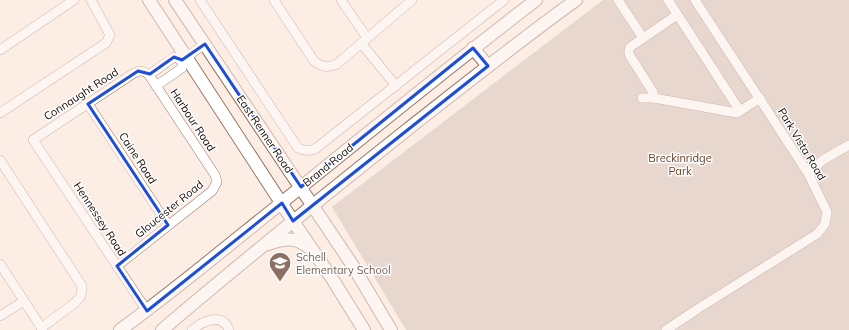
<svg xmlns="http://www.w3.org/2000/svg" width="849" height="330" font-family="Mulish,sans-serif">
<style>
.green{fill:#cebcb1}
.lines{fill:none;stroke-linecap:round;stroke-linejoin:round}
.minor-casing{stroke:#987865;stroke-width:10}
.major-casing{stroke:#987865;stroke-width:14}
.minor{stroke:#fff;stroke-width:9}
.major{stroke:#fff;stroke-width:12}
.marked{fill:none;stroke:#1d4ed8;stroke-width:3;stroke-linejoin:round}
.labels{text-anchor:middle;stroke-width:3;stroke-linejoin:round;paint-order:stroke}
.street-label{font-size:11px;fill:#150a04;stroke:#fff}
.park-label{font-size:11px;fill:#6c4126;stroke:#fff}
.education-label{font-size:11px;fill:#785e54;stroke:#fff;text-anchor:start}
</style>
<rect width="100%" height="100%" fill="#fcede5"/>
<polygon class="green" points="603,0 849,0 849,330 406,330 332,207"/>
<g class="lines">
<g class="minor-casing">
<g id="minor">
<path d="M200 0 298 148C304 151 308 151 315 149L504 0"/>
<path d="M274 0 314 61C322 67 328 68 337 64L412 0"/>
<polyline points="341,0 367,38"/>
<polyline points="618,0 643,38"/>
<polyline points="668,0 740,111"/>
<polyline points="361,43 396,86"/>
<polyline points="0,50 74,0"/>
<polyline points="182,60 205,44"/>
<polyline points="149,75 174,57 182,60"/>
<polyline points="156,86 182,68 182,60"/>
<polyline points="642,98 654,98 737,113 760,98"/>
<path d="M654 98 653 92 630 56C628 51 628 48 633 45L677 15"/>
<polyline points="88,104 168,225"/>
<polyline points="0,113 106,43 110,35 91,0"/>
<polyline points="0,160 82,286 81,296 75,303 41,328"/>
<polyline points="808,173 823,160 849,145"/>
<polyline points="0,264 43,330"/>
<path d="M117 266 212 191 217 182 215 175 149 75C144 70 140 70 134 73L33 140 147 311"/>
<polyline points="0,316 24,301"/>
<path d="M192 330C203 321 222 312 229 330"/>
<polyline points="666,330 699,308 817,234 825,224 827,212 808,173 695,0"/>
</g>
</g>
<g class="major-casing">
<g id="major">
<polyline points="149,0 293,221 333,280 364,330"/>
<polyline points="175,0 353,266 391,330"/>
<polyline points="473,48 488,66"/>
<path d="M268 244C283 239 295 236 308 247"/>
<path d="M120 330C163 299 203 266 244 233 341 155 437 76 536 0"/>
<path d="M162 330C243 261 325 195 408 129 464 85 519 41 576 0"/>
</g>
</g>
<use href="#minor" class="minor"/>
<use href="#major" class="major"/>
</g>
<path d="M0 0H849V330H0ZM205 44 301 187 473 48 488 66 293 221 282 203 147 311 117 266 168 225 88 104 138 71 150 74 174 57 182 60Z" fill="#fcede5" fill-opacity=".55" fill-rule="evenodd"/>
<path class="marked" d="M205 44 301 187 473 48 488 66 293 221 282 203 147 311 117 266 168 225 88 104 138 71 150 74 174 57 182 60Z"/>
<defs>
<g id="school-pin" transform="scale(1.15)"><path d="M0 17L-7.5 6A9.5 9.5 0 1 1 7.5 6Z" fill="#8d6e63" stroke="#fff"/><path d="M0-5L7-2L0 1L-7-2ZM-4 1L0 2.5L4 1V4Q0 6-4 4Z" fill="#fff"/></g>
</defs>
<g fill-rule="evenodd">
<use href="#school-pin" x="280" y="263"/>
</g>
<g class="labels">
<g class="street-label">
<text transform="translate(81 94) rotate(-33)" y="4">Connaught Road</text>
<text transform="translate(193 120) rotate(57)" y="4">Harbour Road</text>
<text transform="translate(265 134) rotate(56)" y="4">East Renner Road</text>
<text transform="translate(802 144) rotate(59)" y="4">Park Vista Road</text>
<text transform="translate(138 158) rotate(57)" y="4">Caine Road</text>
<text transform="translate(328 165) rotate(-39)" y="4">Brand Road</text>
<text transform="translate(169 209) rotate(-39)" y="4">Gloucester Road</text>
<text transform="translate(100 219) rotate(57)" y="4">Hennessey Road</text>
</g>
<g class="park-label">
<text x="680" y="162">Breckinridge<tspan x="680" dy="13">Park</tspan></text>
</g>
<g class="education-label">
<text x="296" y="261">Schell<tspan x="296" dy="13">Elementary School</tspan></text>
</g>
</g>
</svg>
